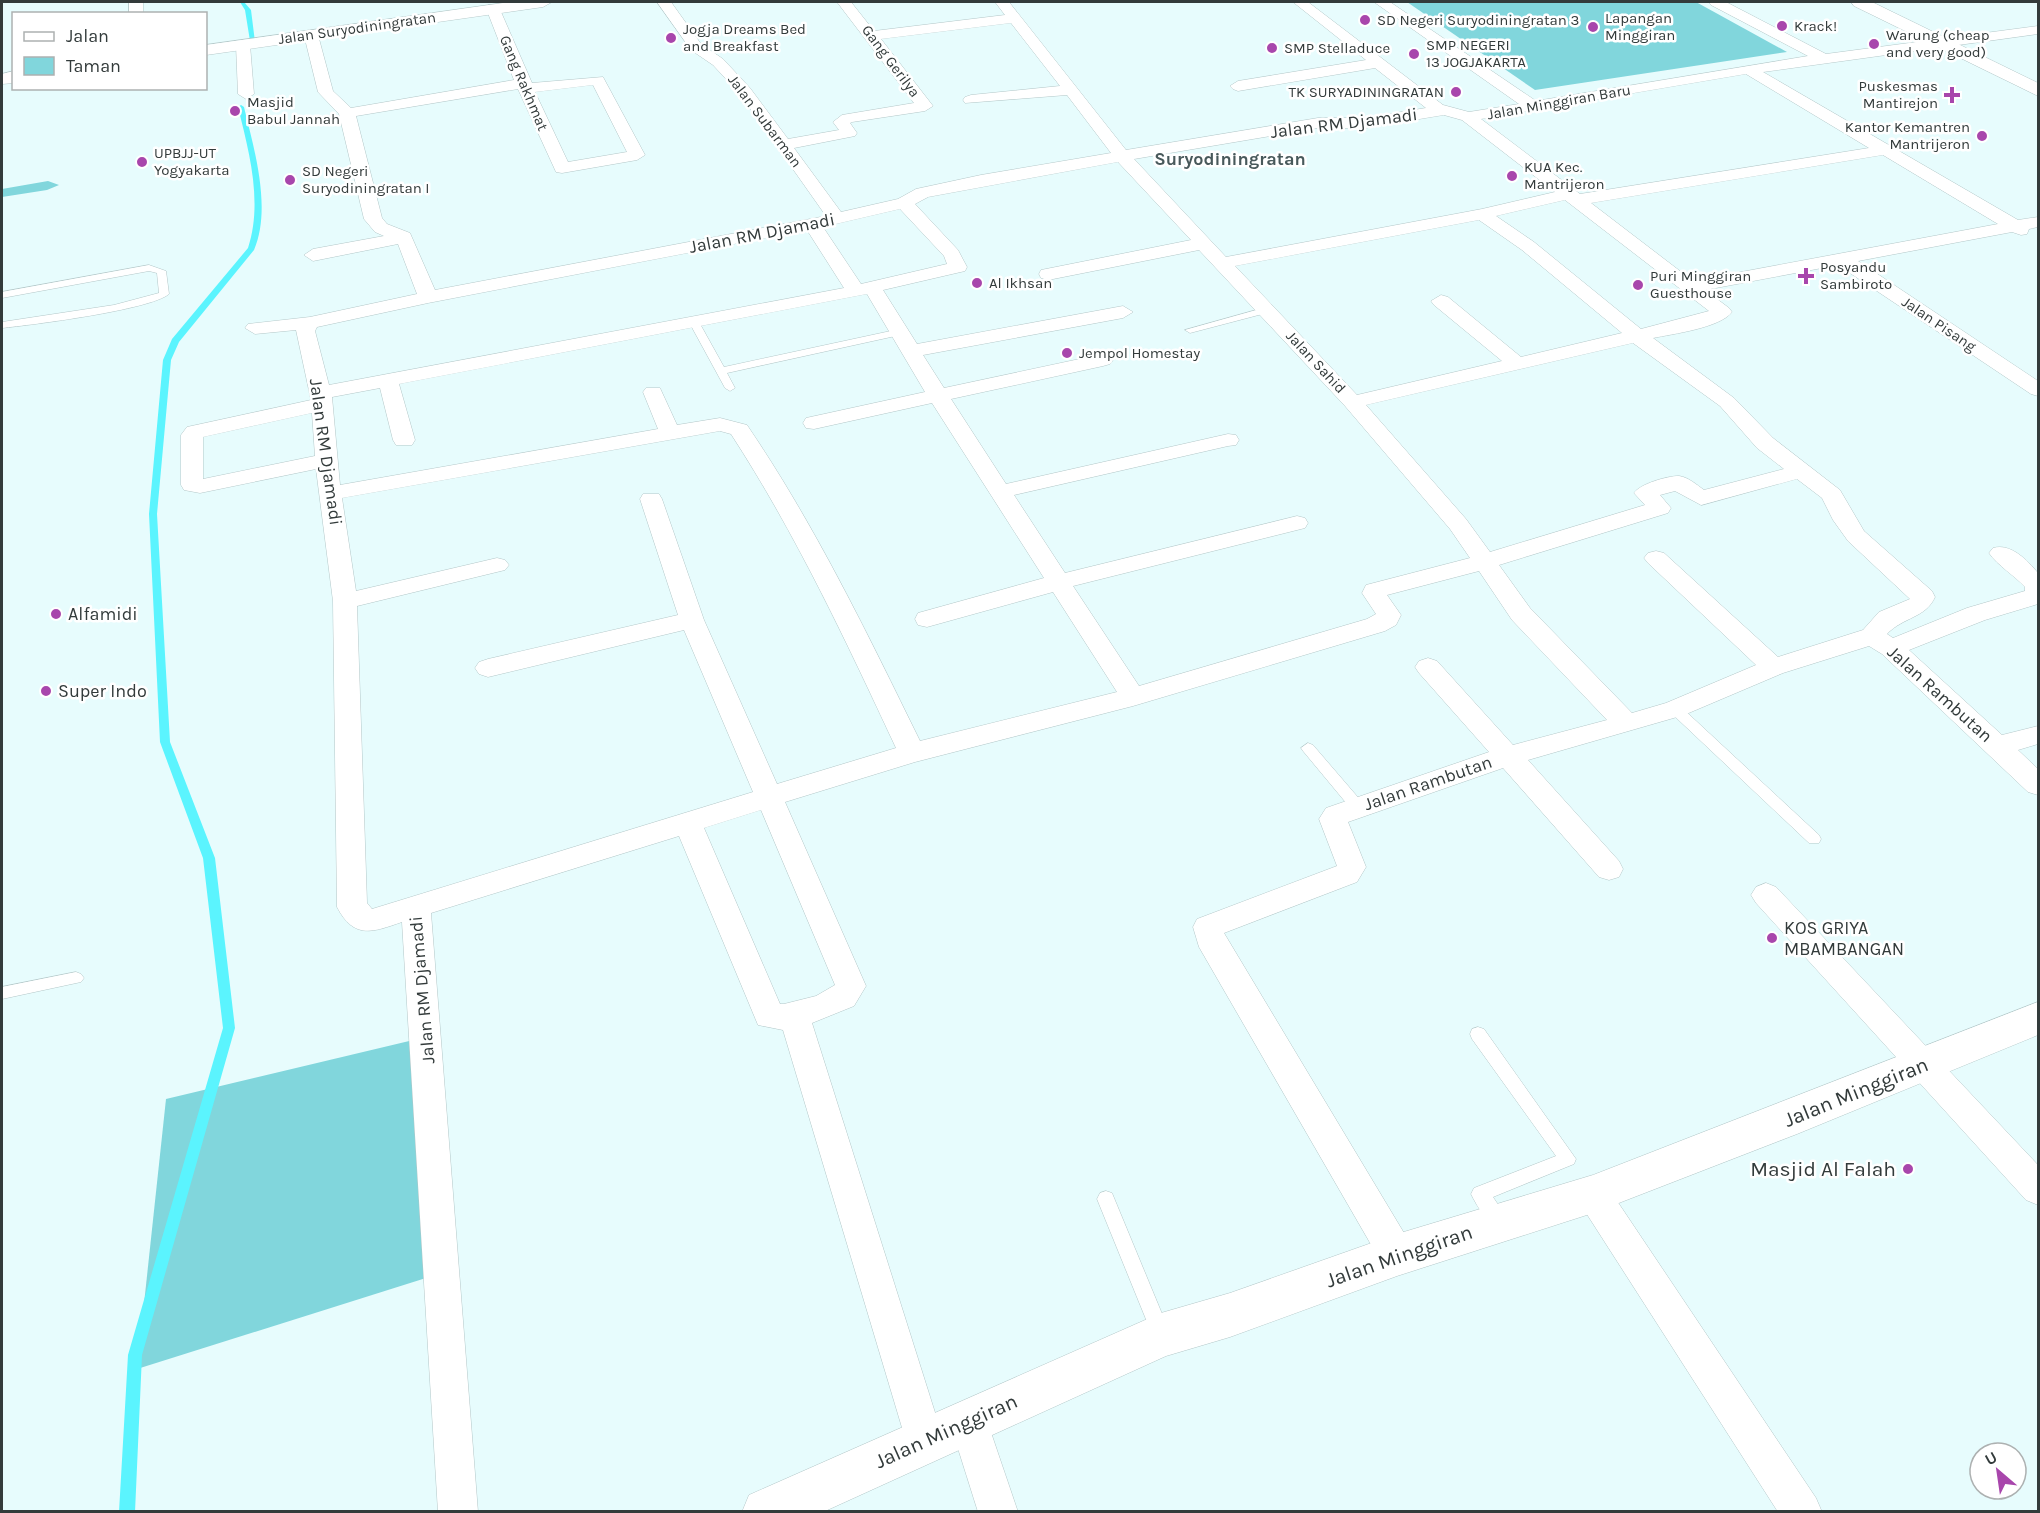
<svg xmlns="http://www.w3.org/2000/svg" width="2040" height="1513" font-family="Karla,sans-serif">
<style>
.green{fill:#81d6dc}
.lines{fill:none;stroke-linecap:round;stroke-linejoin:round}
.stream{fill:#5bf4fe;fill-rule:evenodd}
.service-casing{stroke:#b3c7c8;stroke-width:1}
.minor-casing{stroke:#b3c7c8;stroke-width:1}
.tertiary-casing{stroke:#b3c7c8;stroke-width:1}
.secondary-casing{stroke:#b3c7c8;stroke-width:1}
.service{fill:#fff;fill-rule:evenodd}
.minor{fill:#fff;fill-rule:evenodd}
.tertiary{fill:#fff;fill-rule:evenodd}
.secondary{fill:#fff;fill-rule:evenodd}
.poi-dot{fill:#a846ac;stroke:#fff;stroke-width:2}
.labels{text-anchor:middle;stroke-width:5;stroke-linejoin:round;paint-order:stroke}
.far-poi-label{font-size:15px;fill:#333b3b;stroke:#fff;text-anchor:start}
.far-street-label{font-size:15px;fill:#333b3b;stroke:#fff}
.street-label{font-size:18px;fill:#333b3b;stroke:#fff}
.far-quarter-label{font-size:18px;font-weight:bold;fill:#48595b;stroke:#fff}
.poi-label{font-size:18px;fill:#333b3b;stroke:#fff;text-anchor:start}
.near-street-label{font-size:21px;fill:#333b3b;stroke:#fff}
.near-poi-label{font-size:21px;fill:#333b3b;stroke:#fff;text-anchor:end}
</style>
<rect width="100%" height="100%" fill="#e7fcfd"/>
<g class="green">
<polygon points="1407,2 1696,2 1787,52 1535,90"/>
<polygon points="48,181 59,185 47,190 2,197 2,189"/>
<polygon points="426,1037 445,1272 137,1369 166,1099"/>
</g>
<g class="lines">
<g class="stream">
<polygon points="240,2 244,2 251,10 255,42 250,41 245,10"/>
<path d="M241 105 244 107C254 149 272 208 254 250L179 342 171 360 157 514 170 742 215 858 235 1028 142 1355 135 1512H119L128 1355 223 1028 203 858 160 742 149 514 163 360 172 339 248 248C263 202 249 152 238 107Z"/>
</g>
<g class="service-casing">
<g id="service">
<path d="M149 265 166 271 169 294C150 310 31 325 2 328V322L114 305 159 293 157 273 149 271 2 298V292Z"/>
<polygon points="1267,307 1270,308 1270,312 1190,333 1185,330"/>
<polygon points="694,319 699,322 724,367 900,329 905,332 900,335 727,373 735,388 730,391 725,388 689,322"/>
<polygon points="1675,704 1680,706 1819,835 1821,839 1819,843 1809,843 1670,712 1668,709 1670,706"/>
<polygon points="1308,743 1313,745 1362,802 1364,806 1362,810 1352,810 1303,751 1301,748"/>
<polygon points="76,972 81,974 84,978 81,982 2,999 2,987"/>
<path d="M1478 1027 1484 1029 1576 1159 1574 1164 1493 1197 1509 1221 1506 1227 1500 1229C1488 1225 1477 1206 1471 1194L1474 1188 1556 1156 1472 1039 1470 1034 1472 1029Z"/>
<polygon points="1106,1191 1112,1193 1170,1333 1168,1339 1161,1342 1154,1339 1097,1199 1100,1193"/>
</g>
</g>
<g class="minor-casing">
<g id="minor">
<rect x="129" y="2" width="14" height="12"/>
<path d="M657 2H671L701 44 723 59 750 88 788 139 839 130 833 122 842 115 914 103 837 2H851L874 31 1005 15 995 2H1009L1126 150 1318 118H1365L1426 108 1375 68 1238 91 1233 89 1230 86 1238 81 1366 60 1293 2H1308L1443 105 1469 112 1519 104 1374 2H1390L1536 101 1808 56 1711 5 1709 2H1726L1826 54 2038 26V34L1763 72 2018 220 2038 217V227L2029 229 2027 234 2021 235 2012 232 1858 261 2038 381V396L2031 394 1838 265 1705 290 1729 308 1732 312C1720 328 1672 334 1653 338L1734 398 1773 438 1840 490 1864 531 1932 591 1935 597C1926 618 1903 617 1887 634L1893 638 1967 608 2025 591V587C2014 575 1998 566 1989 553L1993 548C2011 543 2027 560 2038 573V604L1985 620 1909 650 2002 735 2038 726V744L2018 750 2038 769V795L2028 792 1882 654 1869 646 1783 673 1684 715 1528 760 1619 861 1623 869 1619 877 1609 880 1599 877 1503 768 1348 822 1366 867 1357 882 1224 933 1410 1243 1415 1255 1410 1267 1397 1272 1384 1267 1199 947 1193 927 1197 919 1337 866 1319 819 1326 808 1489 752 1419 673 1415 667 1419 661 1428 658 1437 661 1513 745 1607 720 1512 620 1479 571 1387 595 1401 615 1396 625 1385 631 1133 706 915 762 785 802 866 986 854 1006 812 1023 944 1441 939 1455 925 1460 911 1455 906 1441 783 1030 758 1025 679 836 431 913 478 1512H438L402 922C373 932 354 940 337 907L333 601 316 469 200 493 184 490 181 485V435L187 427 311 400 296 330 255 334 245 328 248 324 310 317 417 294 398 244 313 261 304 255 313 249 384 236 375 232 364 219 339 114 318 92 304 35 306 32H316L318 35 333 91 351 108 514 80 486 8 488 5H498L532 83 603 77 645 155 637 160 562 173 556 172 518 89 356 116 382 218 387 224 410 233 435 290 826 216 740 94 713 65 691 50ZM1011 23 1060 86 971 95 965 97 963 100 965 103 1067 95 1111 153 981 175 916 189 898 199 841 212 794 148 855 136 857 133 850 123 852 122 925 111 933 106 881 39ZM1746 74 1869 148 1580 194 1481 119ZM593 85 627 152 568 162 535 92ZM1444 115 1462 120 1555 192 1482 209 1226 257 1134 159 1318 128H1365ZM1883 155 1998 224 1693 281 1591 203ZM1118 162 1191 240 1041 270 1039 274 1041 278 1048 280 1199 250 1345 406 1450 529 1470 558 1366 585 1362 593 1376 614 1367 619 1139 686 1073 586 1305 528 1308 523 1305 518 1297 516 1065 573 1014 495 1228 446 1236 445 1239 440 1236 435 1228 434 1006 484 951 399 1103 366 1110 364 1113 360 1110 356 1103 354 944 388 923 355 1123 318 1133 312 1123 306 917 344 883 290 965 271 967 267 958 250 915 204 928 197ZM1565 200 1709 311 1641 329 1534 242 1496 216ZM900 209 944 256 947 264 861 284 823 227ZM1479 220 1522 250 1622 333 1521 357 1448 297 1441 295 1431 301 1434 305 1502 361 1357 395 1235 266ZM807 230 844 288 329 385 315 331 317 327 428 303ZM867 294 925 392 806 418 803 423 806 428 814 429 932 403 1044 578 918 613 915 619 918 625 927 627 1053 592 1117 692 920 741C867 633 815 525 747 425L720 418 677 425 660 388H646L643 392 658 429 340 485 332 397 380 388 393 440 396 445H412L415 440 399 384ZM1633 343 1720 406 1757 448 1784 469 1704 490C1697 485 1688 477 1679 476 1667 476 1640 484 1634 493L1645 505 1490 552 1466 519 1366 405ZM312 413 315 456 203 479V437ZM720 431 731 434C796 534 846 641 896 748L777 784 704 620 662 499 659 494H643L640 499 678 615 488 659 479 662 475 668 479 674 488 677 684 630 753 792 372 909 367 903 357 606 505 570 509 565 505 560 497 558 356 591 342 498ZM1797 479 1822 498 1833 520 1848 541 1910 599 1879 612 1863 630 1778 657 1664 553 1656 551 1648 553 1644 558 1648 563 1756 665 1666 703 1632 713 1530 608 1499 565 1668 513 1671 508 1660 495 1675 491 1701 505ZM761 810 835 985 816 996 784 1004H780L704 828Z"/>
<polygon points="243,41 250,45 254,94 246,99 238,94 236,45"/>
<polygon points="1766,883 1776,887 2038,1165 2038,1205 2026,1200 1756,903 1751,895 1756,887"/>
<polygon points="1593,1178 1605,1183 1816,1498 1822,1512 1778,1512 1581,1205 1576,1194 1581,1183"/>
<polygon points="968,1401 982,1406 1018,1512 978,1512 949,1420 954,1406"/>
</g>
</g>
<g class="tertiary-casing">
<g id="tertiary">
<polygon points="510,2 552,2 543,7 206,55 206,45"/>
<polygon points="14,71 14,83 2,84 2,74"/>
<polygon points="2038,1002 2038,1035 1797,1134 1593,1213 1397,1276 1230,1337 1166,1356 823,1512 742,1512 749,1495 1161,1313 1230,1293 1397,1234 1593,1175"/>
</g>
</g>
<g class="secondary-casing">
<polygon id="secondary" points="1851,2 1872,2 2038,83 2038,96 1854,6"/>
</g>
<use href="#service" class="service"/>
<use href="#minor" class="minor"/>
<use href="#tertiary" class="tertiary"/>
<use href="#secondary" class="secondary"/>
</g>
<g class="poi-dot">
<circle cx="1365" cy="20" r="6"/>
<circle cx="1782" cy="26" r="6"/>
<circle cx="1593" cy="27" r="6"/>
<circle cx="671" cy="38" r="6"/>
<circle cx="1874" cy="44" r="6"/>
<circle cx="1272" cy="48" r="6"/>
<circle cx="1414" cy="54" r="6"/>
<circle cx="1456" cy="92" r="6"/>
<path d="M1949 86h6v6h6v6h-6v6h-6v-6h-6v-6h6z"/>
<circle cx="235" cy="111" r="6"/>
<circle cx="1982" cy="136" r="6"/>
<circle cx="142" cy="162" r="6"/>
<circle cx="1512" cy="176" r="6"/>
<circle cx="290" cy="180" r="6"/>
<path d="M1803 267h6v6h6v6h-6v6h-6v-6h-6v-6h6z"/>
<circle cx="977" cy="283" r="6"/>
<circle cx="1638" cy="285" r="6"/>
<circle cx="1067" cy="353" r="6"/>
<circle cx="56" cy="614" r="6"/>
<circle cx="46" cy="691" r="6"/>
<circle cx="1772" cy="938" r="6"/>
<circle cx="1908" cy="1169" r="6"/>
</g>
<g class="labels">
<g class="far-poi-label">
<text x="1605" y="23">Lapangan<tspan x="1605" dy="17">Minggiran</tspan></text>
<text x="1377" y="25">SD Negeri Suryodiningratan 3</text>
<text x="1794" y="31">Krack!</text>
<text x="683" y="34">Jogja Dreams Bed<tspan x="683" dy="17">and Breakfast</tspan></text>
<text x="1886" y="40">Warung (cheap<tspan x="1886" dy="17">and very good)</tspan></text>
<text x="1426" y="50">SMP NEGERI<tspan x="1426" dy="17">13 JOGJAKARTA</tspan></text>
<text x="1284" y="53">SMP Stelladuce</text>
<text x="1938" y="91" text-anchor="end">Puskesmas<tspan x="1938" dy="17">Mantirejon</tspan></text>
<text x="1444" y="97" text-anchor="end">TK SURYADININGRATAN</text>
<text x="247" y="107">Masjid<tspan x="247" dy="17">Babul Jannah</tspan></text>
<text x="1970" y="132" text-anchor="end">Kantor Kemantren<tspan x="1970" dy="17">Mantrijeron</tspan></text>
<text x="154" y="158">UPBJJ-UT<tspan x="154" dy="17">Yogyakarta</tspan></text>
<text x="1524" y="172">KUA Kec.<tspan x="1524" dy="17">Mantrijeron</tspan></text>
<text x="302" y="176">SD Negeri<tspan x="302" dy="17">Suryodiningratan I</tspan></text>
<text x="1820" y="272">Posyandu<tspan x="1820" dy="17">Sambiroto</tspan></text>
<text x="1650" y="281">Puri Minggiran<tspan x="1650" dy="17">Guesthouse</tspan></text>
<text x="989" y="288">Al Ikhsan</text>
<text x="1079" y="358">Jempol Homestay</text>
</g>
<g class="far-street-label">
<text transform="translate(357 28) rotate(-8)" y="5">Jalan Suryodiningratan</text>
<text transform="translate(891 61) rotate(53)" y="5">Gang Gerilya</text>
<text transform="translate(524 83) rotate(67)" y="5">Gang Rakhmat</text>
<text transform="translate(1559 102) rotate(-10)" y="5">Jalan Minggiran Baru</text>
<text transform="translate(765 121) rotate(53)" y="5">Jalan Subarman</text>
<text transform="translate(1939 324) rotate(34)" y="5">Jalan Pisang</text>
<text transform="translate(1316 362) rotate(47)" y="5">Jalan Sahid</text>
</g>
<g class="street-label">
<text transform="translate(1344 123) rotate(-7)" y="6">Jalan RM Djamadi</text>
<text transform="translate(762 233) rotate(-11)" y="6">Jalan RM Djamadi</text>
<text transform="translate(326 452) rotate(82)" y="6">Jalan RM Djamadi</text>
<text transform="translate(1940 694) rotate(42)" y="6">Jalan Rambutan</text>
<text transform="translate(1428 783) rotate(-19)" y="6">Jalan Rambutan</text>
<text transform="translate(422 990) rotate(-95)" y="6">Jalan RM Djamadi</text>
</g>
<g class="far-quarter-label">
<text x="1230" y="165">Suryodiningratan</text>
</g>
<g class="poi-label">
<text x="68" y="620">Alfamidi</text>
<text x="58" y="697">Super Indo</text>
<text x="1784" y="934">KOS GRIYA<tspan x="1784" dy="21">MBAMBANGAN</tspan></text>
</g>
<g class="near-street-label">
<text transform="translate(1856 1092) rotate(-22)" y="7">Jalan Minggiran</text>
<text transform="translate(1399 1256) rotate(-19)" y="7">Jalan Minggiran</text>
<text transform="translate(946 1431) rotate(-24)" y="7">Jalan Minggiran</text>
</g>
<g class="near-poi-label">
<text x="1896" y="1176">Masjid Al Falah</text>
</g>
</g>
<rect width="2040" height="1513" fill="none" stroke="#333b3b" stroke-width="6"/>
<rect x="12" y="12" width="195" height="78" fill="#ffffff" stroke="#adb1b1" stroke-width="1.5"/>
<rect x="24" y="32" width="30" height="9" fill="#ffffff" stroke="#adb1b1" stroke-width="1.5"/>
<text x="66" y="42" font-size="18" fill="#333b3b">Jalan</text>
<rect x="24" y="57" width="30" height="18" fill="#81d6dc" stroke="#adb1b1" stroke-width="1.5"/>
<text x="66" y="72" font-size="18" fill="#333b3b">Taman</text>
<g transform="translate(1998 1471) rotate(331)"><circle r="28" fill="#ffffff" stroke="#adb1b1" stroke-width="1.5"/>
<path d="M0-4.5L10 22L0 15L-10 22Z" fill="#a846ac"/>
<text y="-9" font-size="16" font-weight="bold" text-anchor="middle" fill="#333b3b">U</text>
</g>
</svg>
